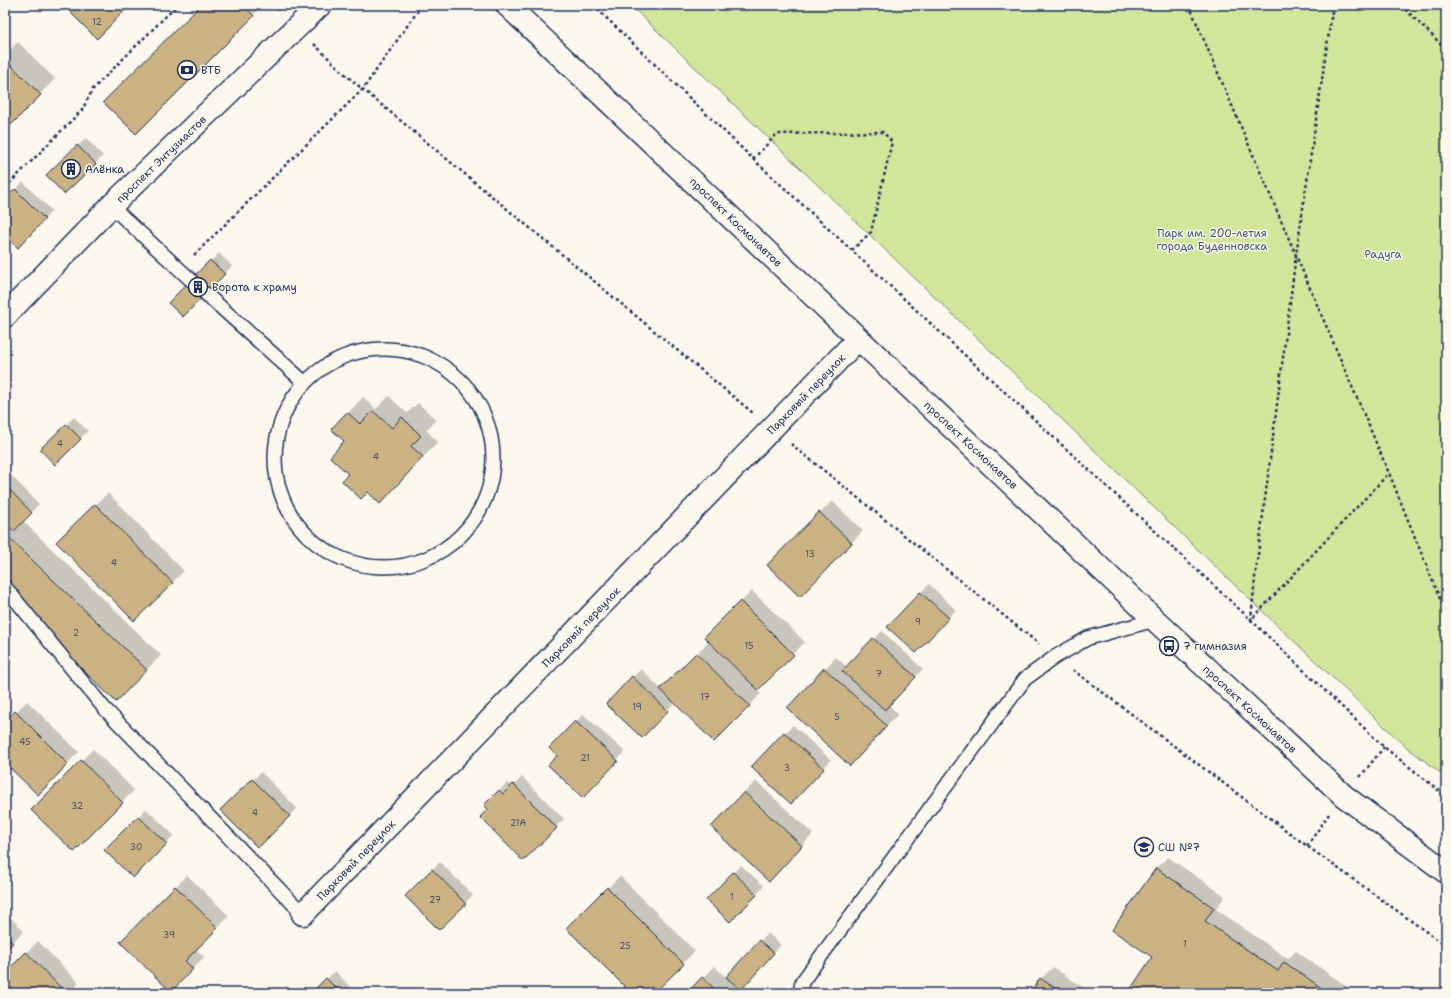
<svg xmlns="http://www.w3.org/2000/svg" width="1451" height="998" font-family="'Shantell Sans',sans-serif">
<style>
.green{fill:#d1e69b;stroke:#768a7c}
.shadow{fill:#0003}
.building{fill:#cbb282;stroke:#1b2f5e}
.lines{fill:none;stroke-linecap:round;stroke-linejoin:round}
.lane-casing{stroke:#1b2f5e;stroke-width:16}
.street-casing{stroke:#1b2f5e;stroke-width:25}
.secondary-casing{stroke:#1b2f5e;stroke-width:25}
.path{stroke:#1b2f5e;stroke-width:2.5;stroke-dasharray:3 3;stroke-linecap:butt}
.lane{stroke:#fbf7ec;stroke-width:13}
.street{stroke:#fbf7ec;stroke-width:22}
.secondary{stroke:#fbf7ec;stroke-width:22}
.labels{text-anchor:middle;stroke-width:3;stroke-linejoin:round;paint-order:stroke}
.number-label{font-size:9px;fill:#475067}
.poi-label{font-size:11px;fill:#1b2f5e;stroke:#fbf7ec;text-anchor:start}
.street-label{font-size:11px;fill:#1b2f5e;stroke:#fbf7ec}
.park-label{font-size:11px;fill:#3f546a;stroke:#fbf7ec}
</style>
<rect width="100%" height="100%" fill="#fbf7ec"/>
<filter id="ink" filterUnits="userSpaceOnUse"><feTurbulence type="fractalNoise" baseFrequency=".025" numOctaves="2"/><feDisplacementMap in="SourceGraphic" scale="8" xChannelSelector="R" yChannelSelector="G"/><feConvolveMatrix kernelMatrix="1 2 1 2 8 2 1 2 1" color-interpolation-filters="sRGB"/></filter>
<g filter="url(#ink)">
<polygon class="green" points="630,5 1446,5 1446,777 1405,746 1243,593"/>
<g class="shadow">
<polygon points="202,5 263,5 136,133"/>
<polygon points="18,42 55,79 5,130 5,55"/>
<polygon points="86,138 103,156 95,163 55,167"/>
<polygon points="23,182 52,211 18,246 5,234 5,200"/>
<polygon points="219,253 232,266 183,316 170,303"/>
<polygon points="389,396 407,413 418,403 436,420 426,430 438,442 395,487 350,474 346,441 348,413 363,397 376,409"/>
<polygon points="74,417 88,431 55,463 41,449"/>
<polygon points="7,471 39,504 23,521 161,655 131,686 5,594 5,473"/>
<polygon points="108,493 184,571 134,620 57,542"/>
<polygon points="832,501 863,531 800,595 769,565"/>
<polygon points="929,584 956,610 924,644 888,627"/>
<polygon points="752,591 805,642 758,689 750,681 749,682 761,694 714,740 675,702 642,737 607,704 641,669 661,689 709,641 706,637"/>
<polygon points="882,631 923,669 889,705 898,714 861,753 788,708 836,657 847,667"/>
<polygon points="27,701 79,752 38,793 5,761 5,723"/>
<polygon points="583,714 625,752 591,788 558,756 576,722"/>
<polygon points="793,725 831,760 798,795 752,767"/>
<polygon points="93,749 134,790 74,851 32,810"/>
<polygon points="261,772 297,808 258,847 222,810"/>
<polygon points="522,777 564,819 523,860 489,809 485,805 507,783 512,787"/>
<polygon points="756,781 813,834 781,869 744,793"/>
<polygon points="146,809 174,835 133,877 106,850"/>
<polygon points="1168,857 1225,896 1216,909 1288,959 1296,951 1348,987 1344,993 1129,993 1154,957 1156,868"/>
<polygon points="440,862 473,895 439,929 406,896"/>
<polygon points="741,865 764,886 730,921 733,873"/>
<polygon points="187,875 229,916 196,949 204,957 171,990 121,942"/>
<polygon points="620,876 695,951 653,993 633,993 567,928"/>
<polygon points="5,912 24,931 5,949"/>
<polygon points="768,933 781,945 739,990 743,993 689,993 714,966 727,978"/>
<polygon points="38,941 79,983 69,993 5,993 5,975"/>
<polygon points="1053,967 1091,993 1031,993 1041,979"/>
<polygon points="335,971 356,993 312,993 313,993"/>
</g>
<g class="building">
<polygon points="63,5 130,5 97,39"/>
<polygon points="201,5 243,5 254,16 136,134 103,102"/>
<polygon points="5,59 41,95 5,131"/>
<polygon points="77,145 96,164 64,194 46,175"/>
<polygon points="15,189 45,219 18,248 5,236 5,199"/>
<polygon points="210,260 225,274 183,317 168,303"/>
<polygon points="373,411 392,428 402,417 421,436 411,446 423,457 380,504 368,492 361,499 342,481 348,474 330,457 344,441 331,429 347,412 360,424"/>
<polygon points="66,424 81,439 55,465 40,449"/>
<polygon points="5,485 32,513 14,531 5,522"/>
<polygon points="95,504 173,583 134,621 56,542"/>
<polygon points="819,512 852,543 800,597 767,565"/>
<polygon points="5,534 147,670 116,702 5,595"/>
<polygon points="920,592 949,618 916,653 887,627"/>
<polygon points="740,601 794,655 758,690 704,637"/>
<polygon points="873,638 916,677 885,710 842,671"/>
<polygon points="696,653 750,706 714,742 660,689"/>
<polygon points="824,668 887,726 850,766 787,708"/>
<polygon points="632,676 668,711 642,738 606,704"/>
<polygon points="15,711 68,764 38,795 5,763 5,721"/>
<polygon points="575,721 618,761 583,798 548,765 557,756 549,748"/>
<polygon points="784,732 824,769 791,804 751,767"/>
<polygon points="81,760 123,803 74,852 31,810"/>
<polygon points="252,779 290,816 258,848 220,810"/>
<polygon points="513,784 557,828 523,861 480,817 488,809 484,805 499,790 503,794"/>
<polygon points="744,792 802,846 769,882 711,827"/>
<polygon points="138,816 167,844 133,878 104,850"/>
<polygon points="1156,868 1214,908 1205,921 1278,971 1284,962 1329,993 1128,993 1152,957 1112,930"/>
<polygon points="432,869 466,904 439,930 405,896"/>
<polygon points="733,872 757,895 730,922 706,900"/>
<polygon points="175,886 218,928 185,961 193,969 171,992 120,942"/>
<polygon points="607,887 684,964 654,993 631,993 566,928"/>
<polygon points="5,935 13,943 5,951"/>
<polygon points="759,940 774,953 741,990 726,977"/>
<polygon points="26,952 66,993 5,993 5,973"/>
<polygon points="702,977 719,993 687,993"/>
<polygon points="326,978 341,993 311,993"/>
<polygon points="1040,978 1062,993 1030,993"/>
</g>
<g class="lines">
<g class="lane-casing">
<g id="lane">
<polyline points="111,206 191,280"/>
<polyline points="206,294 304,382"/>
<circle cx="384" cy="458" r="109"/>
<polyline points="5,587 104,708 303,914"/>
<polyline points="800,993 802,982 1025,679 1055,657 1088,638 1155,620"/>
</g>
</g>
<g class="street-casing">
<polyline id="street" points="303,914 858,339"/>
</g>
<g class="secondary-casing">
<g id="secondary">
<polyline points="507,5 1155,620 1344,796 1446,872"/>
<polyline points="5,316 111,206 320,5"/>
</g>
</g>
<g class="path">
<polyline points="273,5 279,10"/>
<polyline points="593,5 753,159 1251,620 1384,747 1446,796"/>
<polyline points="1189,5 1389,473 1446,614"/>
<polyline points="1333,5 1296,255 1255,578 1251,620 1389,473"/>
<polyline points="1401,5 1446,49"/>
<polyline points="314,44 348,77 753,413"/>
<polyline points="753,159 777,134 883,132 892,142 871,232 851,251"/>
<polyline points="5,188 82,110 93,89 177,5"/>
<polyline points="194,255 363,89 422,5"/>
<polyline points="791,444 1039,644"/>
<polyline points="1073,670 1307,846 1446,946"/>
<polyline points="1360,777 1384,747"/>
<polyline points="1307,846 1329,814"/>
</g>
<use href="#lane" class="lane"/>
<use href="#street" class="street"/>
<use href="#secondary" class="secondary"/>
</g>
</g>
<defs>
<g id="bank-ring" transform="scale(1)"><circle r="9.5" fill="#fbf7ec" stroke="#1b2f5e" stroke-width="1.5"/><path d="M-6-4H6V4H-6ZM0-2.3a2.3 2.3 0 1 0 0 4.6a2.3 2.3 0 1 0 0-4.6Z" fill="#1b2f5e"/></g>
<g id="building-ring" transform="scale(1)"><circle r="9.5" fill="#fbf7ec" stroke="#1b2f5e" stroke-width="1.5"/><path d="M-4-6H4V6H1V3H-1V6H-4ZM-2.5-4.3h1.7v1.8h-1.7ZM.8-4.3h1.7v1.8H.8ZM-2.5-1h1.7V.8h-1.7ZM.8-1h1.7V.8H.8Z" fill="#1b2f5e"/></g>
<g id="bus-ring" transform="scale(1)"><circle r="9.5" fill="#fbf7ec" stroke="#1b2f5e" stroke-width="1.5"/><path d="M-5-6H5V4H4V6H2V4H-2V6H-4V4H-5ZM-3.5-4V0h7V-4ZM-3.5 1.2v1.5H-2V1.2ZM2 1.2v1.5H3.5V1.2Z" fill="#1b2f5e"/></g>
<g id="school-ring" transform="scale(1)"><circle r="9.5" fill="#fbf7ec" stroke="#1b2f5e" stroke-width="1.5"/><path d="M0-5L7-2L0 1L-7-2ZM-4 1L0 2.5L4 1V4Q0 6-4 4Z" fill="#1b2f5e"/></g>
</defs>
<g fill-rule="evenodd">
<use href="#bank-ring" x="187" y="70"/>
<use href="#building-ring" x="71" y="169"/>
<use href="#building-ring" x="198" y="287"/>
<use href="#bus-ring" x="1169" y="646"/>
<use href="#school-ring" x="1144" y="847"/>
</g>
<g class="labels">
<g class="number-label">
<text x="97" y="25">12</text>
<text x="60" y="447">4</text>
<text x="376" y="460">4</text>
<text x="810" y="557">13</text>
<text x="114" y="566">4</text>
<text x="918" y="625">9</text>
<text x="76" y="636">2</text>
<text x="749" y="649">15</text>
<text x="879" y="677">7</text>
<text x="705" y="700">17</text>
<text x="637" y="710">19</text>
<text x="837" y="720">5</text>
<text x="25" y="745">45</text>
<text x="585" y="761">21</text>
<text x="787" y="771">3</text>
<text x="77" y="809">32</text>
<text x="255" y="816">4</text>
<text x="518" y="826">21А</text>
<text x="136" y="850">30</text>
<text x="732" y="900">1</text>
<text x="435" y="903">27</text>
<text x="169" y="938">39</text>
<text x="1185" y="947">1</text>
<text x="625" y="949">25</text>
</g>
<g class="poi-label">
<text x="201" y="74">ВТБ</text>
<text x="85" y="173">Алёнка</text>
<text x="212" y="291">Ворота к храму</text>
<text x="1183" y="650">7 гимназия</text>
<text x="1158" y="851">СШ №7</text>
</g>
<g class="street-label">
<text transform="translate(161 159) rotate(-44)" y="4">проспект Энтузиастов</text>
<text transform="translate(736 222) rotate(44)" y="4">проспект Космонавтов</text>
<text transform="translate(806 394) rotate(-46)" y="4">Парковый переулок</text>
<text transform="translate(971 445) rotate(43)" y="4">проспект Космонавтов</text>
<text transform="translate(581 627) rotate(-46)" y="4">Парковый переулок</text>
<text transform="translate(1250 709) rotate(43)" y="4">проспект Космонавтов</text>
<text transform="translate(356 860) rotate(-46)" y="4">Парковый переулок</text>
</g>
<g class="park-label">
<text x="1212" y="237">Парк им. 200-летия<tspan x="1212" dy="13">города Буденновска</tspan></text>
<text x="1383" y="258">Радуга</text>
</g>
</g>
<rect width="1451" height="998" fill="none" stroke="#fbf7ec" stroke-width="20"/>
<rect x="10" y="10" width="1431" height="978" fill="none" stroke="#1b2f5e" stroke-width="1.5" filter="url(#ink)"/>
</svg>
